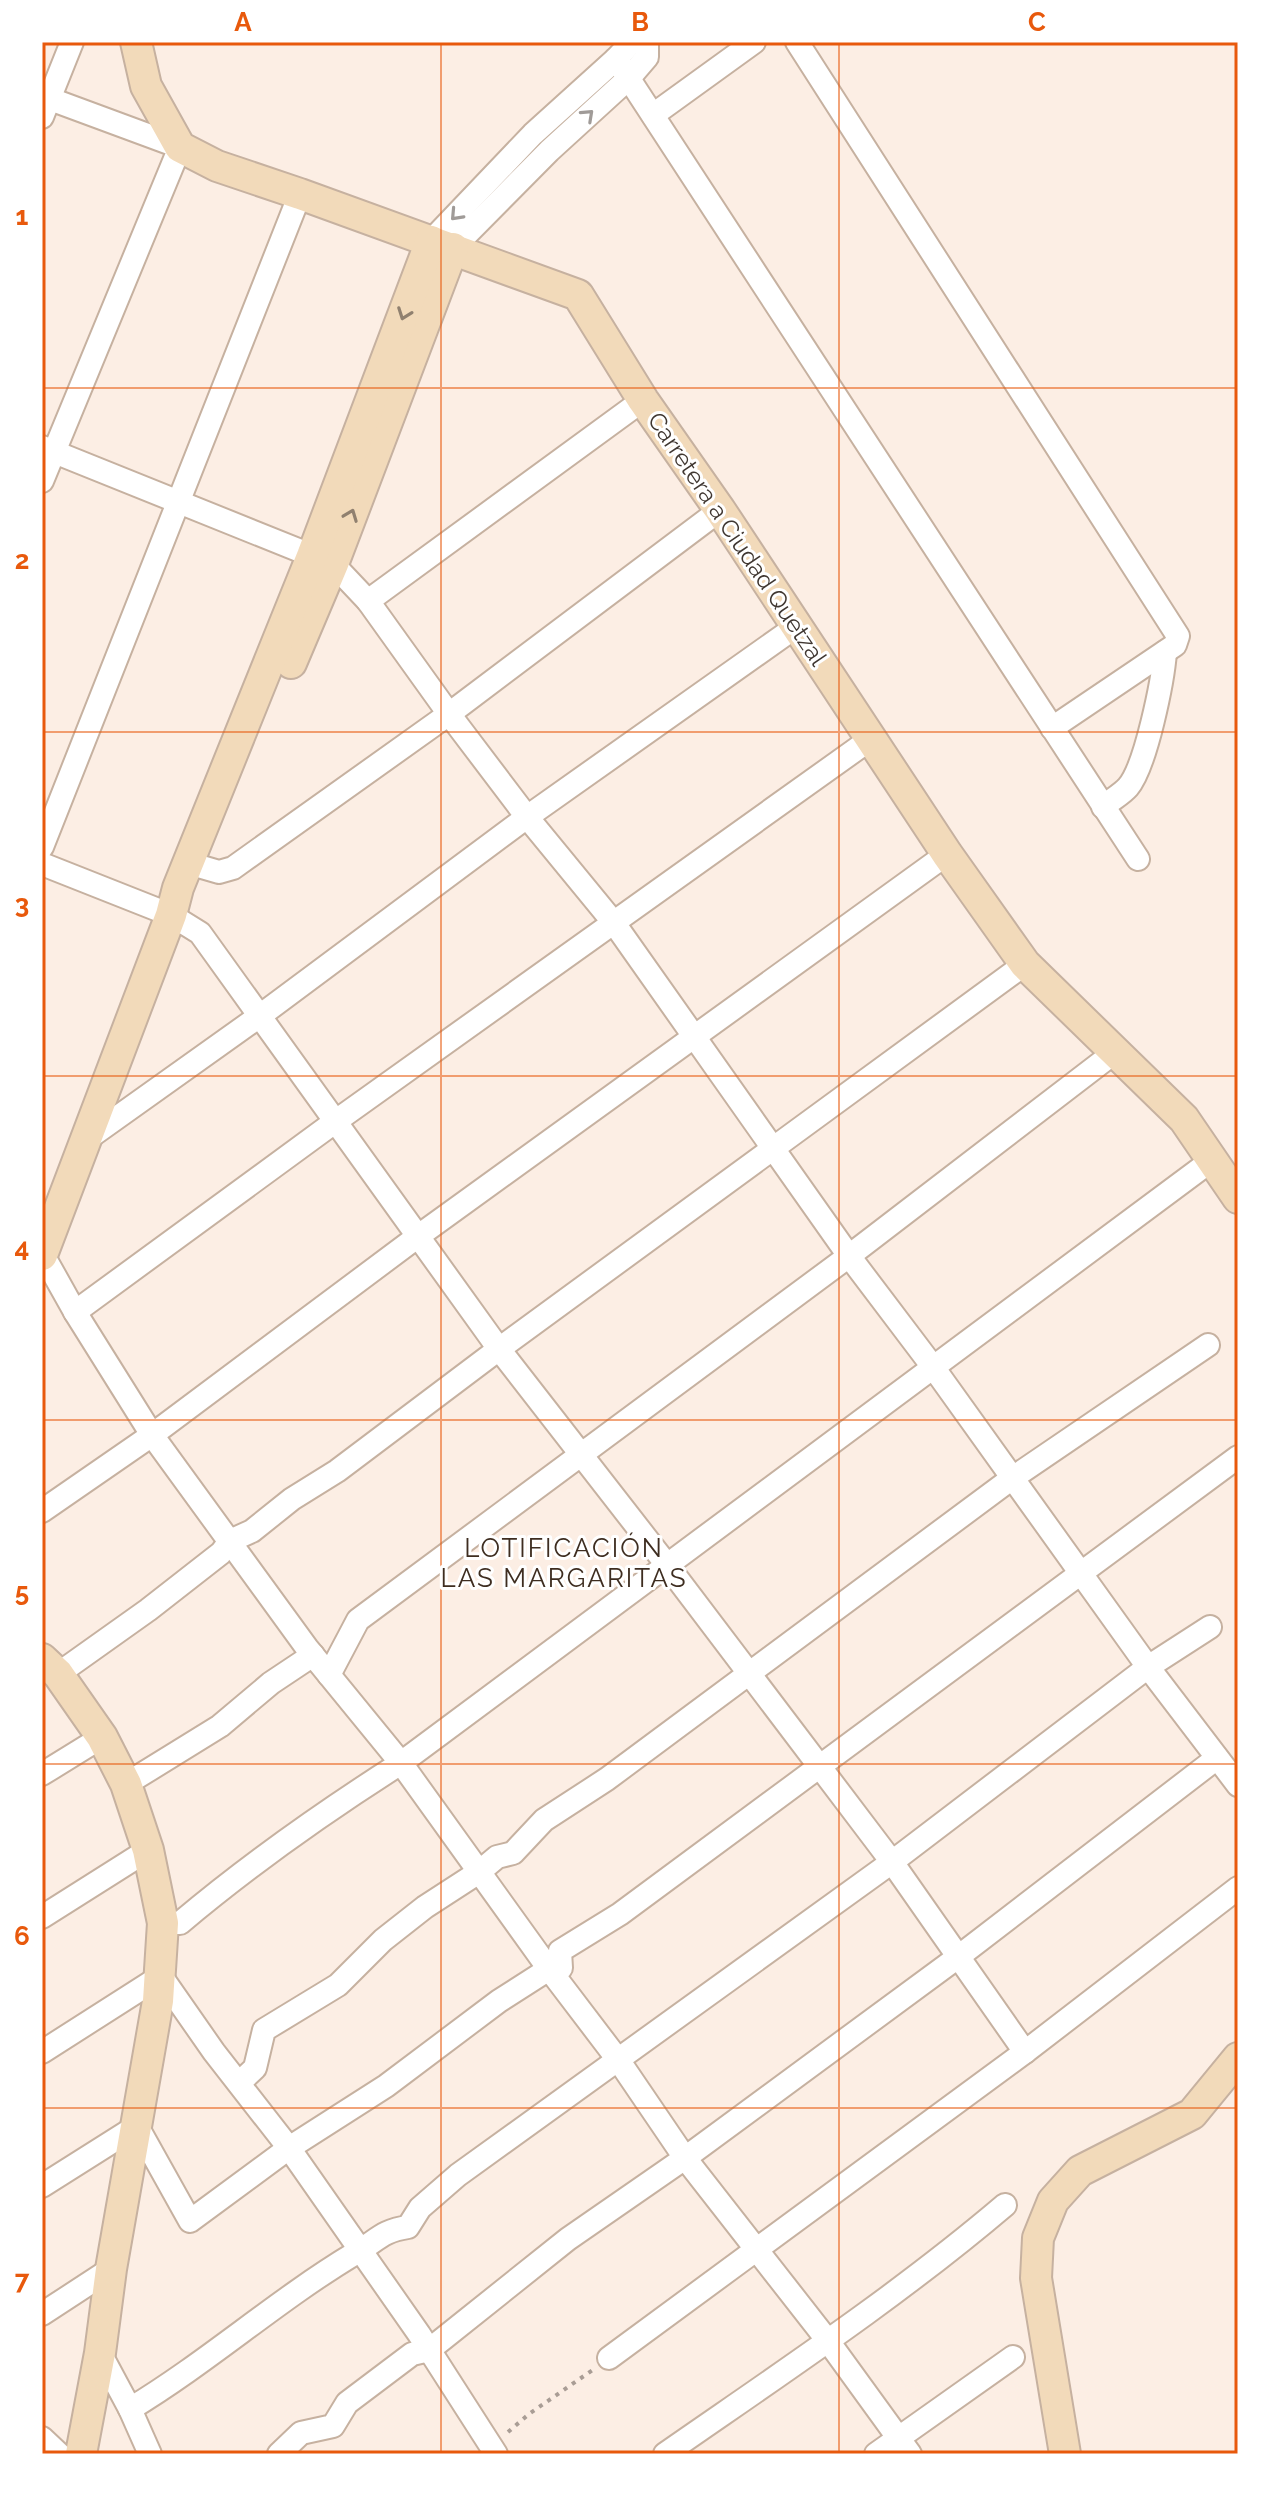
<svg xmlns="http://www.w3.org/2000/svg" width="1280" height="2496" font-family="Raleway,sans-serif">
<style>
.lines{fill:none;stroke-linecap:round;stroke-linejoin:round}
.street-casing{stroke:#c6b1a0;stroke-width:26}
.secondary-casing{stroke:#c6b1a0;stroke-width:34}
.path{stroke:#a99d95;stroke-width:4;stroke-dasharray:4 6;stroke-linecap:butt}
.street{stroke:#fff;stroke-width:22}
.secondary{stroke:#f2daba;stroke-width:30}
.oneway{stroke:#a09b98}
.oneway2{stroke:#90806f}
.grid{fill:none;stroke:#e8590c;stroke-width:2;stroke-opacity:0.55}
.labels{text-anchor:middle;stroke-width:6;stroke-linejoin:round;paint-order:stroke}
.street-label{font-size:24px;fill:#403731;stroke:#fff}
.neighbourhood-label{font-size:26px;letter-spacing:2px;fill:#3e2d20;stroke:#fff}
.neatline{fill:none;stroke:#e8590c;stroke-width:3}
.grid-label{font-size:26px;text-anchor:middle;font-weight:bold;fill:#e8590c}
</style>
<rect width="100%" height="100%" fill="#fceee4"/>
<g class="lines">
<g class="street-casing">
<g id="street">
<polyline points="797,42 1178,636 1175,645 1052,728"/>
<polyline points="616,59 1138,859"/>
<polyline points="42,96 180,147 42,481"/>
<polyline points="653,115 754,42"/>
<polyline points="42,117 72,42"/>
<polyline points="431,241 533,134 616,59 628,46 629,42"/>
<polyline points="453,248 549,151 629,78 647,57 647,42"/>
<polyline points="42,447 333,564 368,601 449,714 527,817 614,923 849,1256 933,1367 1148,1667 1238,1785"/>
<polyline points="368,601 643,400"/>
<path d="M1103 807C1111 800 1122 794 1128 787 1146 766 1163 680 1165 652"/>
<polyline points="42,847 300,194"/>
<polyline points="188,863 219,872 233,868 449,714 720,510"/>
<polyline points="42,864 171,915 200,933 499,1349 667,1565 892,1862 1025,2052"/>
<polyline points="87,1139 261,1015 527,817 797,626"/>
<polyline points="42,1253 75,1312 152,1435 307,1648 401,1763 549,1969 619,2061 685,2158 828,2341 910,2454"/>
<polyline points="75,1312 336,1121 872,738"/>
<polyline points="42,1511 152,1435 417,1237 947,854"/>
<polyline points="58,1674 148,1610 221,1553 230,1541 252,1531 292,1499 337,1471 499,1349 1025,964"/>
<polyline points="329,1675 358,1620 849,1256 1115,1052"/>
<polyline points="42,1774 102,1737"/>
<polyline points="126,1784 220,1726 271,1683 313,1655"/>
<polyline points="42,1917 148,1850"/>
<path d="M163 1923H180C250 1864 324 1812 401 1763L1212 1160"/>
<polyline points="42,2052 161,1976 214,2052 289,2148 419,2334 496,2454"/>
<polyline points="239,2083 255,2068 264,2030 338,1985 383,1940 425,1907 479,1872 497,1857 513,1853 544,1820 607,1779 1011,1479 1208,1345"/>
<polyline points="42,2186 137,2126 190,2221 289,2148 386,2086 499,2001 549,1969 561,1968 560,1951 620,1914 1238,1457"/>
<polyline points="42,2314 111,2269"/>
<polyline points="100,2353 130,2409 150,2454"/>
<polyline points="609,2358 1025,2052 1238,1888"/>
<path d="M130 2409C208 2362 276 2301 354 2254 377 2241 381 2231 408 2227L420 2208 458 2175 892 1862 1148 1667 1210 1627"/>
<polyline points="42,2438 59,2454"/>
<polyline points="279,2454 301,2433 333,2426 347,2403 412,2354 429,2350 568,2239 685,2158 958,1957 1217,1758"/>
<path d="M665 2454C780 2374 898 2296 1005 2205"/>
<polyline points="876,2454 1013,2357"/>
</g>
</g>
<g class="secondary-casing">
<g id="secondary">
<polyline points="136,42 146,86 180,147 217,166 300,194 578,295 643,400 720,510 947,854 1025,964 1184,1119 1238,1198"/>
<polyline points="291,663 333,564 453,248"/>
<polyline points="42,1255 171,915 178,888 312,556 431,241"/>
<polyline points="42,1659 58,1674 102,1737 126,1784 148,1850 163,1923 158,2001 111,2269 100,2353 81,2454"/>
<polyline points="1065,2454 1036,2278 1038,2238 1053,2201 1080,2171 1192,2114 1238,2058"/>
</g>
</g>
<polyline class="path" points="508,2432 529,2414 594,2369"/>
<use href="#street" class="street"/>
<use href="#secondary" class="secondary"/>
</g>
<defs><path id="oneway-chevron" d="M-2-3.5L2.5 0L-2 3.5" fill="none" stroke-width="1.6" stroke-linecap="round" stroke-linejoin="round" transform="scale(2)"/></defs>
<g class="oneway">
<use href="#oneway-chevron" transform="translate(588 115) rotate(-43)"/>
<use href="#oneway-chevron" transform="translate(456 215) rotate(133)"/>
</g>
<g class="oneway2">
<use href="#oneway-chevron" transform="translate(404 314) rotate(110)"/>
<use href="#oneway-chevron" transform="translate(351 515) rotate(-69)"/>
</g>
<path class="grid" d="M441 42V2454M839 42V2454M42 388H1238M42 732H1238M42 1076H1238M42 1420H1238M42 1764H1238M42 2108H1238"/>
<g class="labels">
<g class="street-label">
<text transform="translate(737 539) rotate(56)" y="8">Carretera a Ciudad Quetzal</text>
</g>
<g class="neighbourhood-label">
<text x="564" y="1557">LOTIFICACIÓN<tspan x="564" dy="30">LAS MARGARITAS</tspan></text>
</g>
</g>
<rect width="1280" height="2496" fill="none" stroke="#ffffff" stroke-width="88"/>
<rect x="44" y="44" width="1192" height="2408" class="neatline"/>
<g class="grid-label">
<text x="243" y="31">A</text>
<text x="640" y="31">B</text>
<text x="1037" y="31">C</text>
<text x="22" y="225">1</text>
<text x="22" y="569">2</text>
<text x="22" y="913">3</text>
<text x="22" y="1257">4</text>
<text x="22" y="1601">5</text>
<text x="22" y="1945">6</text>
<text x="22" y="2289">7</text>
</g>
</svg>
